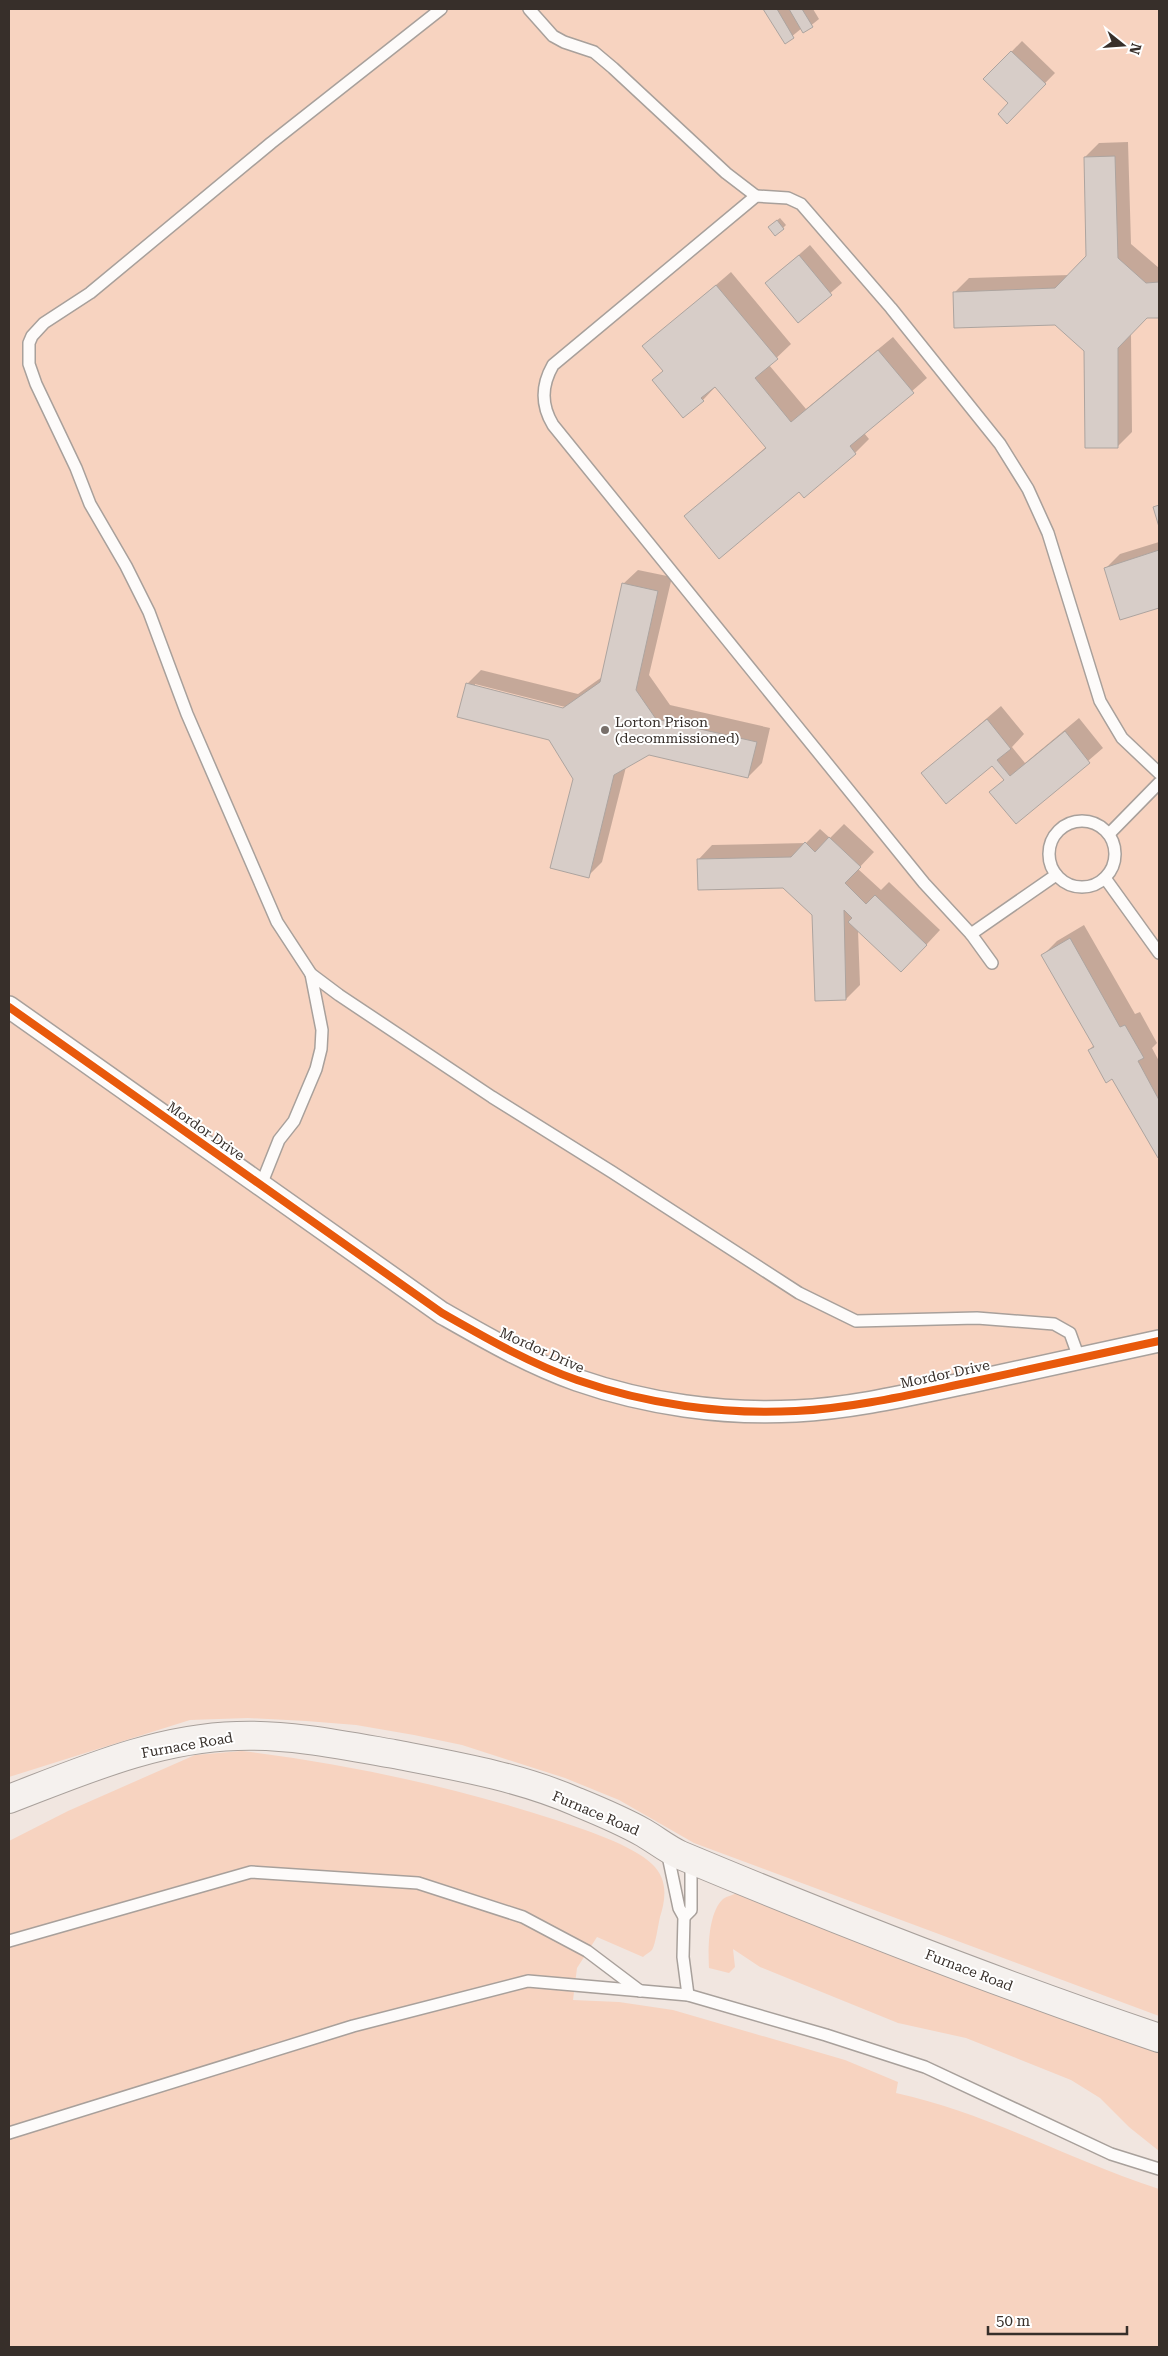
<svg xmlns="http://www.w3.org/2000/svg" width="1168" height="2356" font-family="'Roboto Serif',serif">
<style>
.green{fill:#f7d3c0}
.shadow{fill:#0003;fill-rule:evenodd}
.building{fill:#d7cdc8;stroke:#ada49f}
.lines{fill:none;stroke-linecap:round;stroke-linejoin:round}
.lane-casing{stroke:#a8a09b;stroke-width:14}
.street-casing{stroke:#a8a09b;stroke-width:24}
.secondary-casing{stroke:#a8a09b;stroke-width:30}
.lane{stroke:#fdfbfa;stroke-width:11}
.street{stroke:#fdfbfa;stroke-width:21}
.secondary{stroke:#f5f1ee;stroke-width:28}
.cycleway-casing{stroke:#fff;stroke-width:11}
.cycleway{stroke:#e8590c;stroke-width:8}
.poi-dot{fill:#786f6a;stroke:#fff;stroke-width:2}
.labels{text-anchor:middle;stroke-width:4;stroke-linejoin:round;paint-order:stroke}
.poi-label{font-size:14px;fill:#372f2a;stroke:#fff;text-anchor:start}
.street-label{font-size:14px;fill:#372f2a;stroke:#fff}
</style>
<rect width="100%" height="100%" fill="#f1e6e0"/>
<g class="green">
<polygon points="9,9 1159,9 1159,2016 694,1843 619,1800 565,1778 462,1745 414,1735 356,1725 306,1721 248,1718 190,1720 9,1777"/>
<path d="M242 1751C349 1764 454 1787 556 1820 582 1829 633 1845 652 1864 668 1879 666 1898 660 1917 658 1925 656 1943 652 1950 650 1952 645 1955 643 1957L597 1937 577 1968 573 2000 619 2002 673 2010 845 2060 898 2082 896 2093C988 2113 1070 2160 1159 2189V2347H9V1841L68 1811 195 1755Z"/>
<path d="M738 1893 1159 2051V2151L1129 2127 1100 2098 1071 2080 966 2038 898 2023 760 1967 733 1949 735 1967 729 1973 709 1968C708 1949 708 1913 723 1899 727 1896 733 1895 738 1893Z"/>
</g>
<g class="shadow">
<polygon points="764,9 813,9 819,19 804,31 802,28 785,42"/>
<polygon points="1022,41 1055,73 1007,122 1010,103 985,79"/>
<polygon points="1128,142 1131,244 1159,268 1159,317 1147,317 1131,333 1132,432 1118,446 1085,351 1055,324 955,292 969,278 1070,275 1088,257 1085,157 1099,143"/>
<polygon points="780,218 786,225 783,228 772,224"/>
<polygon points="810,245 842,283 798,321 767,283"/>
<polygon points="731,272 791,344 769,365 806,409 893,337 927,378 864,433 869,439 855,453 799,491 686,516 766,447 716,386 703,400 654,380 664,370 644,347"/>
<polygon points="1159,542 1159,607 1121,619 1106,568 1120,554"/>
<path d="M638 570 672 577 649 675 670 705 770 728 762 763 748 777 649 754 626 767 602 862 588 876 574 779 550 739 467 684 481 670 578 694 602 677 623 584ZM475 684 569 708V710L475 687Z"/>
<polygon points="1001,706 1024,734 1012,747 1025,763 1079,718 1103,748 1016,823 991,792 1005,779 992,764 922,774"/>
<polygon points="844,824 874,852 858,869 881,890 889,882 940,930 915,957 858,930 860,985 846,999 813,914 784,887 698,860 712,845 806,843 820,829 830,838"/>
<polygon points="1084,925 1135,1014 1140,1012 1157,1043 1152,1048 1159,1061 1158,1157 1113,1077 1089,1050 1094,1045 1043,955 1057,941"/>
</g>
<g class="building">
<polygon points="763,9 777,9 794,38 785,44"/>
<polygon points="789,9 802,9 813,27 803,33"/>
<polygon points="1011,51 1046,84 1007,124 998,114 1008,103 983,79"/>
<polygon points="1115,156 1118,258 1146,283 1159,282 1159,318 1147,318 1118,348 1118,448 1085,448 1084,351 1055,325 954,328 953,292 1055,288 1086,256 1084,157"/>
<polygon points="777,220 784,229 775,236 768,227"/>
<polygon points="799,255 832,295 798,323 765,283"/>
<polygon points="716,285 778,359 755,378 791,422 878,350 914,393 850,446 856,454 804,498 799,492 719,559 684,516 766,448 715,387 701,398 704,401 683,418 652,380 663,371 642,346"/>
<polygon points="1159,505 1159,527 1153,507"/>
<polygon points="1159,550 1159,608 1120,620 1104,568"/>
<polygon points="622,583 658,591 636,690 656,719 757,742 748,778 649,755 614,775 589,878 550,868 573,779 549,740 457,717 466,683 563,708 600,682"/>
<polygon points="987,719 1011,749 997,760 1010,776 1065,731 1090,763 1016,824 989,792 1004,780 992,766 946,804 921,773"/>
<polygon points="829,837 861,867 845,883 866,904 875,895 927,945 901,972 848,922 852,918 844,910 846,1000 815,1001 812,915 783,888 698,890 697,859 791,857 805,842 815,852"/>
<polygon points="1070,938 1120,1027 1125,1025 1144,1058 1138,1061 1159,1100 1159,1157 1158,1158 1112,1079 1106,1083 1088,1050 1094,1047 1041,955"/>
</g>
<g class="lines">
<g class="lane-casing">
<g id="lane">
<polyline points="441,9 271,143 90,293 44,323 32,336 29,343 29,364 36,384 76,468 90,504 126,566 149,612 187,714 277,922 311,974 339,995 492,1097 612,1172 799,1293 856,1321 977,1318 1054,1324 1070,1333 1079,1358"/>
<polyline points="529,9 553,36 564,42 594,52 613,68 726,173 756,196"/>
<circle cx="1082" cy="854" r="33"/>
<polyline points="1109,834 1159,783"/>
<polyline points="1105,878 1159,953"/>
<polyline points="971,934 1056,875"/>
<path d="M992 963 971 934 924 883 553 425C541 405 541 386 553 365L756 196 788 198 801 204 891 308 1000 444 1028 489 1048 533 1100 701 1122 738 1159 773"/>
<polyline points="261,1185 279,1140 294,1121 316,1069 321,1049 322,1030 311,974"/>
<polyline points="667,1851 679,1908 684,1917 683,1957 688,1995"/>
<polyline points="684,1917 691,1910 691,1859"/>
<polyline points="9,1941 251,1872 418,1883 523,1917 587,1951 640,1991"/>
<polyline points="9,2133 353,2026 528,1981 688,1995 826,2035 925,2067 1111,2154 1159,2169"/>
</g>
</g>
<g class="street-casing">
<path id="street" d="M9 1007 442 1313C486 1338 529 1363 577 1380 646 1404 723 1415 796 1411 855 1408 913 1394 971 1382 1034 1368 1097 1354 1159 1341"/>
</g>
<g class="secondary-casing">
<path id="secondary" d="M9 1799C82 1771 157 1738 237 1736 289 1734 343 1745 394 1754 456 1766 520 1777 577 1802 599 1811 623 1821 644 1833 656 1840 667 1849 680 1855 838 1921 997 1983 1159 2038"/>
</g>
<use href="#lane" class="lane"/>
<use href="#street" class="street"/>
<use href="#secondary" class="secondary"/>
<g class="cycleway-casing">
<path id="cycleway" d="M9 1007 442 1313C486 1338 529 1363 577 1380 646 1404 723 1415 796 1411 855 1408 913 1394 971 1382 1034 1368 1097 1354 1159 1341"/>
</g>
<use href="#cycleway" class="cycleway"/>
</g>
<circle class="poi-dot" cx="605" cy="730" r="5"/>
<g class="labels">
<g class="poi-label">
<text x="615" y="727">Lorton Prison<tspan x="615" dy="16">(decommissioned)</tspan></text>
</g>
<g class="street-label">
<text transform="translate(206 1131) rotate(35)" y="5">Mordor Drive</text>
<text transform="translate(542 1350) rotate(24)" y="5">Mordor Drive</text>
<text transform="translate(945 1374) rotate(-12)" y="5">Mordor Drive</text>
<text transform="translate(187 1745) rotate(-10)" y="5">Furnace Road</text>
<text transform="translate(596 1813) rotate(23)" y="5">Furnace Road</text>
<text transform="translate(969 1970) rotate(21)" y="5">Furnace Road</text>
</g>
</g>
<rect width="1168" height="2356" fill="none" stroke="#372f2a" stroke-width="20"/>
<g transform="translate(1123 45) rotate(107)" stroke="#ffffff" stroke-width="4" paint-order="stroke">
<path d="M0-4L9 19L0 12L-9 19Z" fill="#372f2a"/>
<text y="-8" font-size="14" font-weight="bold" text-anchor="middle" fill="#372f2a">N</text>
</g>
<path d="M988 2326v8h139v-8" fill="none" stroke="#372f2a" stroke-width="2.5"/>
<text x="996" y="2326" font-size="15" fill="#372f2a" stroke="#ffffff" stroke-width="4" paint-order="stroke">50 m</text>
</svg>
